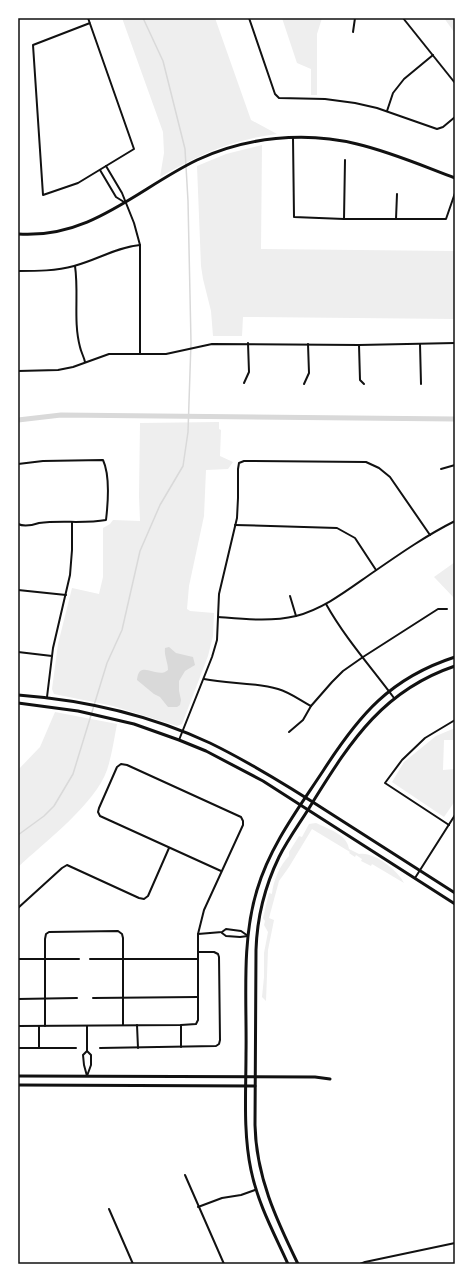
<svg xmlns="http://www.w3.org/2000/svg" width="473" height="1282" font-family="Arial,sans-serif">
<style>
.green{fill:#eee}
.water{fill:#d9d9d9}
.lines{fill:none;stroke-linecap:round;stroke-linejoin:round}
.stream{stroke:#d9d9d9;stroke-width:1.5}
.canal{stroke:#d9d9d9;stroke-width:5}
.minor{stroke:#111;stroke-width:2}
.tertiary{stroke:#111;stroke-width:3}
.secondary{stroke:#111;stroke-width:3}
.neatline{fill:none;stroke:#111;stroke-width:1.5}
</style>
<rect width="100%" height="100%" fill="#fff"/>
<g class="green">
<path d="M122 18H215L251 120 277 134C234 139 197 155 160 177L164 153 163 132Z"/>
<polygon points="282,18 322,18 317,34 317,95 311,95 311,69 297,63"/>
<polygon points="444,18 455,18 455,32 454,32"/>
<polygon points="262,145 261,249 455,251 455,319 243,317 242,336 213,336 211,311 203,279 201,266 197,166 226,154"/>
<polygon points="219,422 219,429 221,430 220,456 233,462 228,469 206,470 204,516 189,586 187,609 190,611 214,613 213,636 208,656 182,724 177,726 174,725 113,706 54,694 52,689 58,644 72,588 99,594 103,577 103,528 110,524 113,520 140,521 139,496 140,423"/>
<polygon points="455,562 455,599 434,577"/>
<path d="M55 712 117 724C114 739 112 755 107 770 95 804 45 842 18 867V770L40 747Z"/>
<polygon points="455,728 455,740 444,740 443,770 455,769 455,801 444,817 392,782 404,762 436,736"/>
<path d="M316 823C328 829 347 834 349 849L359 854C373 851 398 870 404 883L372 864 371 866 361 861 362 859 356 855 355 857 349 853 350 852 312 829 289 867 279 881 269 918 274 920 268 950 266 1001 262 997 264 977V953L268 932 264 925 265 921 263 918 269 893 272 894C273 881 280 865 289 856V852L299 836 302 837 309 824Z"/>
</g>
<path class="water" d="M169 647 176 653 193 657 195 665 185 671 179 681V691L181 700 180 705 177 707H168L160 697 154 694 137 680C139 658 157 680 168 670 168 662 164 656 165 648Z"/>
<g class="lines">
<polyline class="stream" points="18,835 44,816 54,806 73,774 107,663 122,630 140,551 160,505 183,466 188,432 191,342 188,201 185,149 163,61 143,18"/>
<polyline class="canal" points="18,420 61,415 455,419"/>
<g class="minor">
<polyline points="88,18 134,149 78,183 43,195 33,45 90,23"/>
<polyline points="249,18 275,94 279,98 325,99 355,103 377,108 437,129 443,127 455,117"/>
<polyline points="403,18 455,83"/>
<polyline points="353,32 355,18"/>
<polyline points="387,111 393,93 404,79 433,55"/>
<polyline points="293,138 294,217 344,219 446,219 455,193"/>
<polyline points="106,166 122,193 134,223 140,245 140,354"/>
<polyline points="100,170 116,197 124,202"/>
<polyline points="344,219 345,160"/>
<polyline points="396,219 397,194"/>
<path d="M75 266C79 293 73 321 80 347 81 352 84 357 85 362"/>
<path d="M18 271C37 271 56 271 74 266 97 260 117 247 140 245"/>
<polyline points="420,344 421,384"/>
<polyline points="359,345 360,380 364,384"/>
<polyline points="18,371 58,370 73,367 109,354 166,354 212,344 359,345 455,343"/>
<polyline points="244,383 249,372 248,343"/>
<polyline points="304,384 309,373 308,344"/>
<path d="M18 464 43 461 103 460C110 475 108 503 106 520 84 524 61 520 39 523 33 525 24 527 18 524"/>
<polyline points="441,469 455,465"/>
<polyline points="235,525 337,528 355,538 376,570"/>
<polyline points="18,590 66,595"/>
<polyline points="290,596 296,616"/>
<path d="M326 604C345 638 371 667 394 698"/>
<path d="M218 617C244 619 271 622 296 616 326 608 350 588 375 571 401 553 427 535 455 521"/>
<polyline points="18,652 52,656"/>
<path d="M204 679C228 684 254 682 278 689 289 692 300 700 311 706"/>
<polyline points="47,697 53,648 70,575 72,550 72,522"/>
<polyline points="289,732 303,720 311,706 332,682 343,671 363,657 438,609 447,609"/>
<polyline points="179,740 212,657 217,640 219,594 237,518 238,498 238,469 239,463 244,461 366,462 379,468 390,477 430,535"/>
<polyline points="449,825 385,783 402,760 425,738 455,720"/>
<polyline points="415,878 455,815"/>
<polyline points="18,908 62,868 67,865 139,898 144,899 148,896 169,848"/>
<polyline points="222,933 226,936 240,937 248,936"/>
<polyline points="198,934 222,932 226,929 241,931 248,936"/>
<polyline points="18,959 79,959"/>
<polyline points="90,959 198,959"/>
<polyline points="93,998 198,997"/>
<polyline points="18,999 77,998"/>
<polyline points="137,1025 138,1048"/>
<polyline points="181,1025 181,1047"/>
<polyline points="18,1026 181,1025 196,1024 198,1020 198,934 204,910 243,825 243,821 241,817 127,765 121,764 117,767 99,808 98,812 100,816 221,871"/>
<polyline points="39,1026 39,1048"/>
<polyline points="45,1026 45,939 46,934 49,932 118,931 122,934 123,938 123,1025"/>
<polyline points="87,1026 87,1051"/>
<polyline points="18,1048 76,1048"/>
<polyline points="100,1048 216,1046 219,1044 220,1040 219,957 218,954 214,952 198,952"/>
<polygon points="87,1051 91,1055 91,1065 87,1076 84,1065 83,1055"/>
<polyline points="185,1175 224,1264"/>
<polyline points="198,1207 222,1198 241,1195 255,1190"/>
<polyline points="109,1209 133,1264"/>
<polyline points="360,1264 365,1262 455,1243"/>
</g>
<g class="tertiary">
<path d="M18 234C91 239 137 189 197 160 246 137 305 131 357 144 391 152 423 166 455 178"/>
<polyline points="18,1076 315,1077 330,1079"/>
<polyline points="18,1085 255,1086"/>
<path d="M288 1264C274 1233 258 1204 251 1170 243 1132 246 1092 246 1054 247 1001 241 942 257 890 270 846 298 809 323 771 359 715 390 678 455 657"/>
<path d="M298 1264C276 1219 256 1176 255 1125L256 950C257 918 265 886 279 857 289 837 303 819 314 800 352 739 384 690 455 666"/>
</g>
<g class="secondary">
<path d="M18 695C84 700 150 715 210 743 253 764 293 789 333 815 373 841 414 867 455 893"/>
<polyline points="18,703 78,711 134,724 179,740 206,751 263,781 455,904"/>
</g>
</g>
<rect width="473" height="1282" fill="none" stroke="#ffffff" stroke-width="38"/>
<rect x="19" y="19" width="435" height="1244" class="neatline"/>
</svg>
